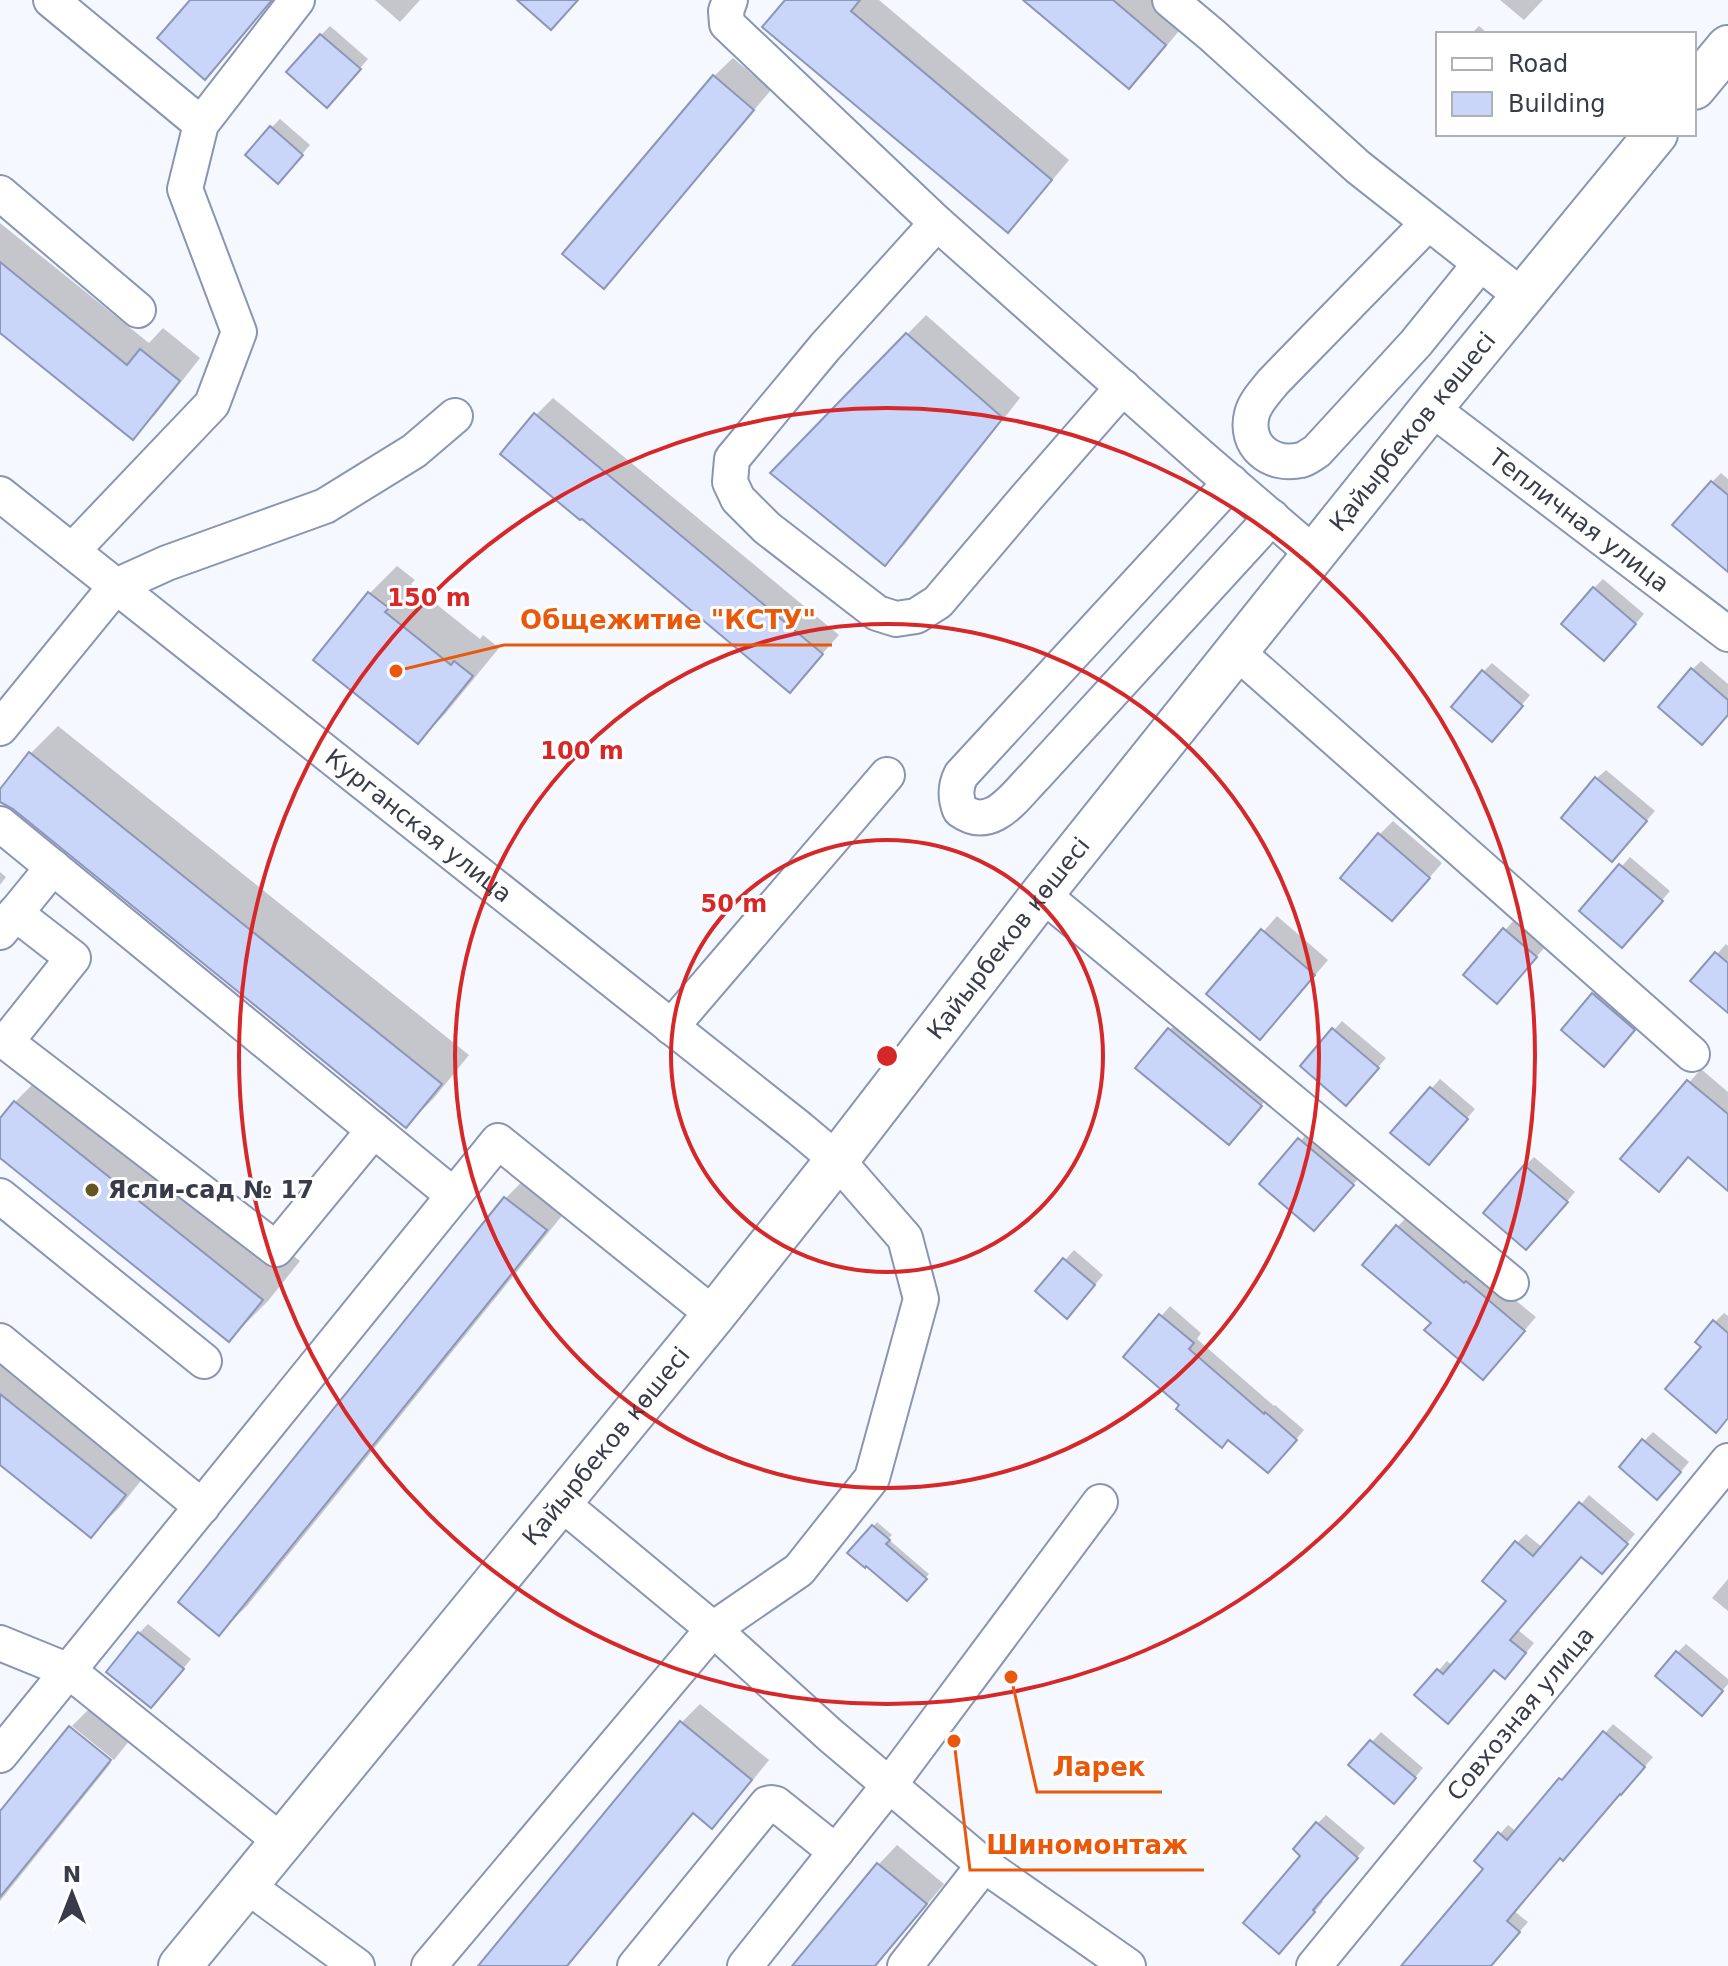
<svg xmlns="http://www.w3.org/2000/svg" width="1728" height="1966" font-family="'DejaVu Sans',sans-serif">
<style>
.shadow{fill:#0003}
.building{fill:#cad6f9;stroke:#8c96b7;stroke-width:2}
.lines{fill:none;stroke-linecap:round;stroke-linejoin:round}
.minor-casing{stroke:#8a95b5;stroke-width:38}
.major-casing{stroke:#8a95b5;stroke-width:46}
.minor{stroke:#fff;stroke-width:34}
.major{stroke:#fff;stroke-width:42}
.ring{fill:none;stroke:#d62828;stroke-width:4}
.poi-dot{fill:#645623;stroke:#fff;stroke-width:3}
.labels{text-anchor:middle;stroke-width:6;stroke-linejoin:round;paint-order:stroke}
.street-label{font-size:24px;fill:#383c4a;stroke:#fff}
.poi-label{font-size:24px;font-weight:bold;fill:#383c4a;stroke:#fff;text-anchor:start}
.centre{fill:#d62828;stroke:#fff;stroke-width:4}
.ring-label{font-size:24px;text-anchor:middle;font-weight:bold;fill:#d62828;stroke:#fff;stroke-width:6;stroke-linejoin:round;paint-order:stroke}
.leader{fill:none;stroke:#e8590c;stroke-width:3}
.callout-dot{fill:#e8590c;stroke:#fff;stroke-width:3}
.callout-label{font-size:26px;text-anchor:middle;font-weight:bold;fill:#e8590c;stroke:#fff;stroke-width:6;stroke-linejoin:round;paint-order:stroke}
</style>
<rect width="100%" height="100%" fill="#f5f8ff"/>
<g class="shadow">
<polygon points="375,0 420,0 400,22"/>
<polygon points="787,0 879,0 1069,160 1026,212 1008,230"/>
<polygon points="1026,0 1154,0 1184,25 1148,68 1129,86"/>
<polygon points="1500,0 1543,0 1524,20"/>
<polygon points="330,26 368,59 336,96 321,35"/>
<polygon points="1479,26 1488,34 1471,34"/>
<polygon points="733,58 771,90 622,267 604,286 714,76"/>
<polygon points="280,119 310,145 287,172 271,128"/>
<polygon points="0,223 149,343 163,328 200,358 155,415 133,437 0,330"/>
<polygon points="926,315 1020,398 904,545 885,563 773,473"/>
<polygon points="553,398 839,635 790,690 536,415"/>
<polygon points="1721,473 1728,479 1728,554 1712,482"/>
<polygon points="397,566 415,580 411,584 480,639 483,635 499,648 445,714 418,742 370,593"/>
<polygon points="1603,579 1644,614 1613,650 1594,588"/>
<polygon points="1701,661 1728,684 1728,713 1692,670"/>
<polygon points="1492,663 1530,695 1501,730 1483,672"/>
<polygon points="58,726 469,1055 434,1098 406,1126 14,807 0,800 0,792 31,753"/>
<polygon points="1606,770 1655,811 1621,850 1597,778"/>
<polygon points="1393,821 1442,863 1406,905 1379,835"/>
<polygon points="1630,857 1670,891 1631,936 1582,911"/>
<polygon points="0,872 6,877 0,885"/>
<polygon points="1277,916 1328,960 1274,1023 1209,994"/>
<polygon points="1514,920 1545,947 1506,992 1466,975"/>
<polygon points="1726,944 1728,946 1728,1011 1693,981"/>
<polygon points="1602,985 1643,1020 1613,1055 1593,994"/>
<polygon points="1179,1021 1269,1096 1237,1134 1170,1030"/>
<polygon points="1342,1021 1386,1058 1355,1094 1334,1030"/>
<polygon points="54,1063 300,1261 268,1301 229,1340 0,1156 0,1121 15,1102"/>
<polygon points="1701,1069 1728,1092 1728,1188 1689,1155 1623,1158"/>
<polygon points="1440,1079 1475,1109 1437,1153 1393,1132"/>
<polygon points="1314,1126 1366,1170 1314,1229 1262,1184"/>
<polygon points="1534,1157 1575,1192 1535,1239 1525,1166"/>
<polygon points="533,1170 573,1202 247,1606 219,1633 180,1602 506,1198"/>
<polygon points="1410,1214 1536,1317 1495,1365 1433,1323 1398,1226"/>
<polygon points="1074,1250 1103,1275 1076,1307 1038,1291"/>
<polygon points="1170,1306 1201,1333 1197,1339 1274,1406 1275,1405 1304,1430 1277,1462 1229,1438 1182,1405 1126,1357"/>
<polygon points="1724,1313 1728,1316 1728,1417 1704,1347 1715,1322"/>
<polygon points="0,1345 152,1467 119,1508 91,1535 0,1462"/>
<polygon points="1653,1432 1689,1462 1666,1489 1644,1441"/>
<polygon points="1589,1495 1635,1534 1610,1563 1582,1555 1518,1630 1534,1643 1514,1668 1495,1668 1417,1695 1447,1661 1453,1666 1509,1601 1517,1543 1526,1534 1543,1548"/>
<polygon points="877,1522 892,1535 888,1539 929,1574 907,1599 850,1553"/>
<polygon points="1728,1579 1728,1611 1712,1598"/>
<polygon points="148,1624 191,1659 160,1697 139,1633"/>
<polygon points="1686,1644 1728,1679 1728,1684 1711,1704 1677,1653"/>
<polygon points="98,1700 137,1731 114,1760 72,1726"/>
<polygon points="700,1704 769,1760 731,1807 712,1826 695,1812 568,1966 480,1966 682,1722"/>
<polygon points="1613,1724 1653,1757 1630,1784 1620,1792 1560,1856 1514,1911 1528,1922 1490,1966 1402,1966 1486,1869 1500,1834 1508,1825 1517,1832 1561,1780 1570,1771 1571,1772"/>
<polygon points="70,1729 111,1763 0,1901 0,1814"/>
<polygon points="1381,1732 1423,1768 1403,1792 1351,1765"/>
<polygon points="1326,1815 1365,1848 1321,1900 1323,1902 1288,1942 1303,1855 1317,1824"/>
<polygon points="897,1845 944,1884 876,1966 794,1966 879,1864"/>
</g>
<g class="building">
<polygon points="190,0 272,0 205,80 157,38"/>
<polygon points="517,0 578,0 551,30"/>
<polygon points="785,0 860,0 851,11 1052,180 1008,233 762,27"/>
<polygon points="1023,0 1113,0 1166,45 1129,89"/>
<polygon points="320,34 361,69 327,108 286,72"/>
<polygon points="713,75 754,110 604,289 562,254"/>
<polygon points="270,126 303,155 278,184 245,155"/>
<polygon points="0,262 127,365 140,349 180,381 133,440 0,333"/>
<polygon points="906,333 1003,418 885,566 770,473"/>
<polygon points="534,413 823,654 790,693 582,519 580,520 500,454"/>
<polygon points="1711,481 1728,495 1728,572 1672,525"/>
<polygon points="1593,587 1636,624 1604,661 1561,624"/>
<polygon points="368,592 389,608 385,612 451,665 454,661 473,676 418,744 313,660"/>
<polygon points="1691,668 1728,700 1728,715 1702,745 1658,707"/>
<polygon points="1482,670 1523,706 1492,742 1451,707"/>
<polygon points="29,752 442,1084 406,1128 13,809 0,802 0,789"/>
<polygon points="1595,777 1647,821 1612,862 1561,818"/>
<polygon points="1378,833 1430,878 1392,921 1340,878"/>
<polygon points="1619,864 1663,901 1622,948 1579,911"/>
<polygon points="1503,928 1537,957 1497,1004 1463,975"/>
<polygon points="1261,929 1315,975 1260,1040 1206,994"/>
<polygon points="1715,952 1728,963 1728,1013 1690,981"/>
<polygon points="1592,993 1635,1030 1604,1067 1561,1030"/>
<polygon points="1168,1028 1262,1106 1229,1145 1135,1068"/>
<polygon points="1332,1028 1379,1068 1346,1106 1300,1066"/>
<polygon points="1687,1080 1728,1114 1728,1191 1688,1157 1659,1192 1620,1159"/>
<polygon points="1430,1087 1468,1119 1429,1165 1390,1133"/>
<polygon points="14,1101 263,1300 229,1342 0,1158 0,1118"/>
<polygon points="1298,1138 1354,1185 1314,1231 1259,1184"/>
<polygon points="1524,1165 1568,1202 1526,1250 1483,1213"/>
<polygon points="504,1197 547,1230 219,1636 178,1602"/>
<polygon points="1396,1225 1464,1283 1466,1281 1525,1331 1483,1380 1424,1330 1431,1323 1362,1265"/>
<polygon points="1063,1258 1095,1285 1067,1319 1035,1291"/>
<polygon points="1159,1314 1194,1343 1189,1349 1264,1414 1265,1412 1297,1440 1268,1473 1228,1440 1222,1448 1176,1409 1179,1405 1123,1357"/>
<polygon points="1713,1320 1728,1333 1728,1418 1716,1433 1665,1389 1701,1347 1695,1342"/>
<polygon points="0,1394 126,1495 91,1538 0,1465"/>
<polygon points="1642,1439 1681,1472 1657,1500 1619,1467"/>
<polygon points="1579,1502 1628,1544 1602,1574 1581,1557 1510,1640 1526,1653 1505,1679 1494,1670 1448,1724 1414,1695 1437,1669 1443,1674 1506,1601 1482,1581 1515,1541 1533,1556"/>
<polygon points="872,1525 890,1540 886,1544 927,1579 907,1601 866,1566 865,1568 847,1553"/>
<polygon points="138,1632 184,1669 151,1708 106,1672"/>
<polygon points="1676,1651 1723,1691 1702,1716 1655,1676"/>
<polygon points="680,1721 752,1780 712,1829 693,1813 567,1966 478,1966"/>
<polygon points="69,1726 111,1760 0,1897 0,1811"/>
<polygon points="1603,1731 1645,1767 1621,1795 1620,1794 1563,1861 1560,1858 1507,1921 1520,1932 1491,1966 1401,1966 1483,1869 1474,1861 1498,1832 1507,1840 1559,1778 1562,1780"/>
<polygon points="1370,1740 1416,1778 1394,1804 1348,1765"/>
<polygon points="1316,1822 1358,1858 1313,1910 1315,1912 1279,1954 1243,1923 1300,1856 1293,1849"/>
<polygon points="877,1863 927,1904 875,1966 792,1966"/>
</g>
<g class="lines">
<g class="minor-casing">
<g id="minor">
<polyline points="51,0 201,124"/>
<polyline points="730,0 726,11 727,24 937,223 1201,457 1314,554"/>
<polyline points="1170,0 1212,35 1358,167 1523,297"/>
<polyline points="0,193 138,310"/>
<polyline points="937,223 825,347 732,459 730,482 738,499 767,528 877,613 896,619 916,616 938,602 1027,497 1123,387"/>
<path d="M1428 223 1273 382C1266 391 1255 402 1252 414 1244 445 1270 467 1301 460 1306 459 1312 454 1317 451L1416 343 1480 264"/>
<path id="s1" d="M1431 408 1728 634"/>
<path d="M1231 482 961 775C955 787 955 797 960 810 992 833 1014 797 1035 776L1272 517"/>
<path id="s2" d="M0 494 799 1128 837 1160 905 1238 921 1299 872 1478 799 1570 713 1629 429 1966"/>
<polyline points="72,551 212,404 239,332 185,189 201,124 297,0"/>
<polyline points="1236,651 1692,1054"/>
<polyline points="0,728 116,586 167,563 325,506 414,451 455,416"/>
<polyline points="0,824 453,1195"/>
<polyline points="1042,894 1511,1283"/>
<polyline points="15,913 73,958 6,1042 276,1249 374,1130"/>
<polyline points="0,932 53,867"/>
<polyline points="671,1027 887,775"/>
<polyline points="0,1196 204,1361"/>
<polyline points="0,1341 202,1507"/>
<polyline points="560,1502 713,1629 830,1735 984,1865 1128,1966"/>
<polyline points="0,1643 69,1671 282,1842"/>
<polyline points="0,1755 498,1141 714,1315"/>
<polyline points="246,1885 357,1966"/>
<polyline points="635,1966 767,1804 771,1803 776,1804 836,1852"/>
<polyline points="745,1966 890,1784 1100,1502"/>
<polyline points="905,1966 984,1865"/>
<path id="s3" d="M1314 1966 1728 1461"/>
</g>
</g>
<g class="major-casing">
<g id="major">
<polyline points="1694,88 1728,47"/>
<path id="s4" d="M180 1966 714 1315 837 1160 1042 894 1431 408 1656 134"/>
</g>
</g>
<use href="#minor" class="minor"/>
<use href="#major" class="major"/>
</g>
<g class="ring">
<circle cx="887" cy="1056" r="216"/>
<circle cx="887" cy="1056" r="432"/>
<circle cx="887" cy="1056" r="648"/>
</g>
<circle class="poi-dot" cx="92" cy="1190" r="8"/>
<g class="labels">
<g class="street-label">
<text dy="8" stroke="none"><textPath href="#s4" startOffset="1968">Қайырбеков көшесі</textPath></text>
<text dy="8" stroke="none"><textPath href="#s1" startOffset="186">Тепличная улица</textPath></text>
<text dy="8" stroke="none"><textPath href="#s2" startOffset="534">Курганская улица</textPath></text>
<text dy="8" stroke="none"><textPath href="#s4" startOffset="1320">Қайырбеков көшесі</textPath></text>
<text dy="8" stroke="none"><textPath href="#s4" startOffset="672">Қайырбеков көшесі</textPath></text>
<text dy="8" stroke="none"><textPath href="#s3" startOffset="326">Совхозная улица</textPath></text>
</g>
<g class="poi-label">
<text x="108" y="1198">Ясли-сад № 17</text>
</g>
</g>
<circle cx="887" cy="1056" r="12" class="centre"/>
<g class="ring-label">
<text x="429" y="606">150 m</text>
<text x="582" y="759">100 m</text>
<text x="734" y="912">50 m</text>
</g>
<path class="leader" d="M396 671L504 645H832M1011 1677L1037 1792H1162M954 1741L970 1870H1204"/>
<g class="callout-dot">
<circle cx="396" cy="671" r="8"/>
<circle cx="1011" cy="1677" r="8"/>
<circle cx="954" cy="1741" r="8"/>
</g>
<g class="callout-label">
<text x="668" y="629">Общежитие "КСТУ"</text>
<text x="1099" y="1776">Ларек</text>
<text x="1087" y="1854">Шиномонтаж</text>
</g>
<rect x="1436" y="32" width="260" height="104" fill="#ffffff" stroke="#afb1b7" stroke-width="2"/>
<rect x="1452" y="58" width="40" height="12" fill="#ffffff" stroke="#afb1b7" stroke-width="2"/>
<text x="1508" y="72" font-size="24" fill="#383c4a">Road</text>
<rect x="1452" y="92" width="40" height="24" fill="#cad6f9" stroke="#afb1b7" stroke-width="2"/>
<text x="1508" y="112" font-size="24" fill="#383c4a">Building</text>
<g transform="translate(72 1894)" stroke="#ffffff" stroke-width="6" paint-order="stroke">
<path d="M0-6L14 30L0 20L-14 30Z" fill="#383c4a"/>
<text y="-12" font-size="22" font-weight="bold" text-anchor="middle" fill="#383c4a">N</text>
</g>
</svg>
